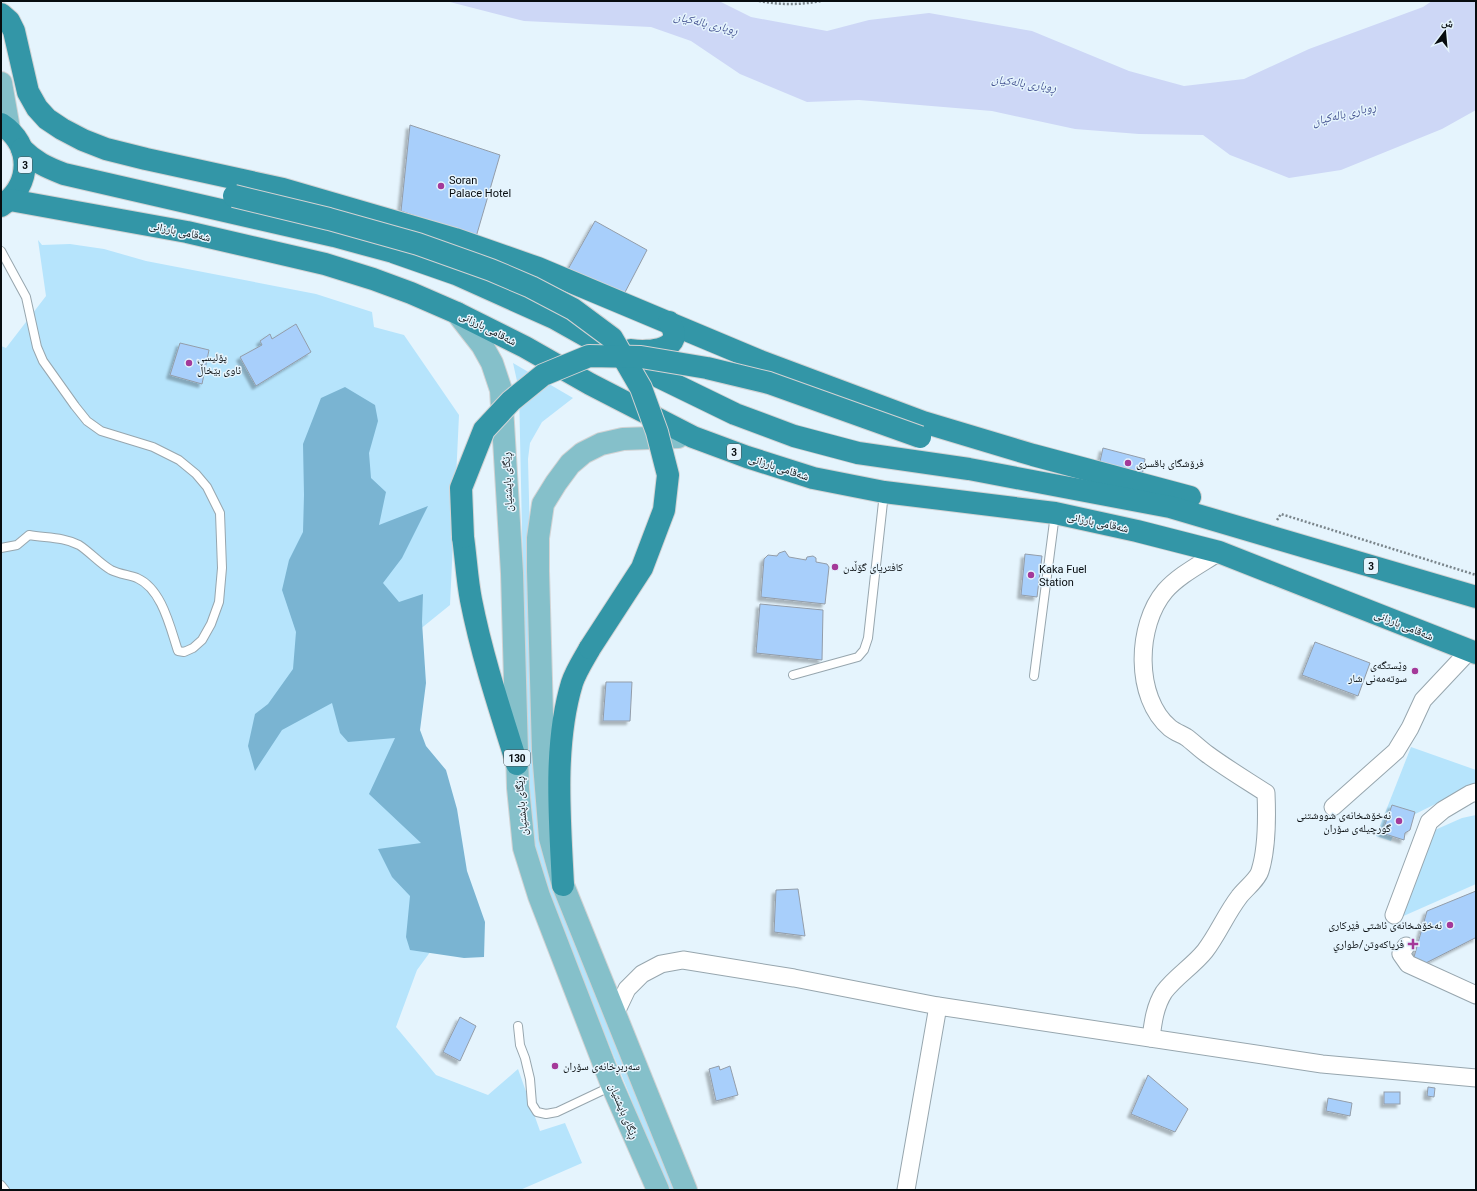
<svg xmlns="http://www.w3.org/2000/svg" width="1477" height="1191" font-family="Roboto,'Noto Naskh Arabic',sans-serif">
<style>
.green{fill:#b6e4fc}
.forest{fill:#7ab4d2}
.water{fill:#cdd7f6}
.building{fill:#a8cffb;stroke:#939da9;filter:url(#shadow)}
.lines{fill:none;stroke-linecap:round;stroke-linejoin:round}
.lane-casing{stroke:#97a6ae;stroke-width:10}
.street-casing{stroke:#97a6ae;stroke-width:19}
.primary-casing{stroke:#d2d3d4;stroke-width:24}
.highway-casing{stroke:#d2d3d4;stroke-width:24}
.path{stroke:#7a858b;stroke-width:2.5;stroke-dasharray:2 2;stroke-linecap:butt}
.lane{stroke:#fff;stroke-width:8}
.street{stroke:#fff;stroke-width:17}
.primary{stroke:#85c0ca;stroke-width:22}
.highway{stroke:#3396a7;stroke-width:22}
.highway-bridge-casing{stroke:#d2d3d4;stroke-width:24;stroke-linecap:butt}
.highway-bridge{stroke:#3396a7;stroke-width:22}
.poi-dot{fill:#a43999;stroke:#e5f4fd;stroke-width:1.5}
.labels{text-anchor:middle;stroke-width:3;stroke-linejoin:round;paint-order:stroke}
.shield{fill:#e5f4fd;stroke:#4a5256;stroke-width:1}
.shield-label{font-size:10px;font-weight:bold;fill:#070c0f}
.poi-label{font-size:11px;fill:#070c0f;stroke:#e5f4fd;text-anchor:start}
.street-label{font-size:11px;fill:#070c0f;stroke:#e5f4fd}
.water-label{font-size:12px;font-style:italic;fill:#435190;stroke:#e5f4fd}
</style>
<defs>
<filter id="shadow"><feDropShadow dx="-3.5" dy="3.5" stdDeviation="1" flood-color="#0004"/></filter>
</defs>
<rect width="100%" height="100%" fill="#e5f4fd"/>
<g class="green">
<polygon points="38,240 42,245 70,244 104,249 146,261 316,294 372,312 374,327 404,335 459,415 450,605 403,643 444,933 417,970 396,1027 436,1075 488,1095 518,1069 540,1131 565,1123 582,1163 520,1190 1,1190 1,346 6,348 46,296"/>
<polygon points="513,363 573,398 542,422 530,443 528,459 536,779 677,1190 668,1190 648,1148 630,1096 601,1025 549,891 538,858 532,832 529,790 526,715 519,390"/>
<path d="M1411 747 1476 770V784C1450 798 1422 809 1396 825L1391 841 1376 836Z"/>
<polygon points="1476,815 1476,884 1399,918 1428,833 1462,818"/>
</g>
<polygon class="forest" points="345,387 375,405 378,421 369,453 371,478 386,492 379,525 428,506 402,558 383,583 399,602 423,594 422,622 426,683 420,730 426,746 446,770 457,809 467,871 485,922 484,957 464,958 410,950 406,937 410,896 392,877 378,849 421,843 369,794 395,738 348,742 340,733 332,703 282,730 255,771 248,746 255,714 268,704 293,669 296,632 282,590 289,560 303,532 304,495 303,444 321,398"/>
<polygon class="water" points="446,1 719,1 751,17 827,31 869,20 929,13 1032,31 1129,71 1184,86 1244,79 1309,49 1423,7 1432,1 1476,1 1476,110 1442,129 1341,170 1289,178 1230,155 1203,135 1139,134 1075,129 992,111 859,100 807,102 740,74 691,41 651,27 524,21"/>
<g class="building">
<polygon points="410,125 500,155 476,237 401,211"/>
<polygon points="595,221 647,250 622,298 567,271"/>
<polygon points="296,324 311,352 256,386 240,357 262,345 260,341 270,334 272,339"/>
<polygon points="180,343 209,350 202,384 170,375"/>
<polygon points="1103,448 1145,459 1142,476 1099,466"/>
<polygon points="785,551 789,557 806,560 807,557 813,556 816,558 816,562 827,564 829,567 825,604 761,597 764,559 768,555 777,556 779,553"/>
<polygon points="1025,554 1042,556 1037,597 1021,595"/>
<polygon points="760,604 823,610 822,660 756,653"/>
<polygon points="1315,642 1370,663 1358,696 1302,675"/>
<polygon points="606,682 632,682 630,721 603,721"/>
<polygon points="1392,805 1415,812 1410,830 1405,833 1404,840 1382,833"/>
<polygon points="798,889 805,936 774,932 776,890"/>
<polygon points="1476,891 1476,939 1475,938 1418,967 1414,957 1427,911"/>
<polygon points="460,1017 476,1026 460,1061 443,1052"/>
<polygon points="719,1066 720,1070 730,1066 738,1095 716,1101 709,1069"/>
<polygon points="1148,1075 1188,1109 1175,1132 1131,1114"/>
<polygon points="1428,1087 1435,1088 1434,1097 1427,1096"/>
<rect x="1384" y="1092" width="16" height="12"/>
<polygon points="1328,1098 1352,1103 1350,1116 1326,1111"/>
</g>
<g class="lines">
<g class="lane-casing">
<g id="lane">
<path d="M1 251 26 297 37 347 43 361 75 406 87 421 101 431 153 447 179 460 196 474 207 487 220 513 222 568 219 602 211 624 202 640 193 648 184 652 178 651C170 627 162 589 137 578 129 575 119 574 111 570 99 563 90 552 79 545 64 537 46 538 29 535L17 545 1 548"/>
<polyline points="793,675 858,657 864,650 868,638 884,493"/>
<polyline points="1034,676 1055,514"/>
<polyline points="518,1026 520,1045 525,1058 530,1079 532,1104 537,1112 546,1114 557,1112 612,1086"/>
<polyline points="1,1185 5,1190"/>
</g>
</g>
<g class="street-casing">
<g id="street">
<polyline points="1333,807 1396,751 1410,728 1423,700 1469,651"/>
<polyline points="1394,915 1429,822 1443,810 1470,794 1476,792"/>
<polyline points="1406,946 1401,954 1408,964 1476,995"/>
<polyline points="616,1019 618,1008 627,989 642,974 661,964 683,960 794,978 938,1006 1322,1064 1476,1078"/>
<path d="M1151 1038C1153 1022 1155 1006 1164 992 1175 977 1193 966 1205 951 1218 934 1226 914 1239 897 1244 890 1258 879 1260 871 1267 849 1267 816 1266 793 1246 780 1226 768 1207 754 1200 749 1193 742 1186 737 1181 734 1175 732 1170 728 1134 698 1136 625 1165 591 1179 575 1201 564 1219 552"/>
<polyline points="906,1190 938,1006"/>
</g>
</g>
<g class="primary-casing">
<g id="primary">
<polyline points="1,83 9,129"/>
<polyline points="457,313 482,345 492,363 501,390 512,573 518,788 524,848 539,896 612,1085 658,1190"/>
<polyline points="678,437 623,439 601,444 583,453 570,464 556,483 543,504 538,538 538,571 543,751 550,838 563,885 686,1190"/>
</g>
</g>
<g class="highway-casing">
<g id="highway">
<polyline points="1,14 9,21 14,31 28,92 37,108 47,119 62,129 83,140 106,149 146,159 283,189 455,239 538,268 760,361 923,422 1033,455 1190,497"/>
<path d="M1 124C33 145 32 185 1 206"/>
<path d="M22 149C35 162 46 167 64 174L334 236 393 252 456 274 554 318 659 377 735 414 794 436 858 453 969 469 1170 507 1476 597"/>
<polyline points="10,200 187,232 325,264 373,279 411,293 457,313 525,347 590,384 693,437 747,457 813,478 884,492 1055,513 1137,531 1219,552 1476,653"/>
<path d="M631 350C648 353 688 350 669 322"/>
<path d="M463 537C466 558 467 580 471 600 482 656 500 710 517 764"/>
<path d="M563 885C560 821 553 746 572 683 576 671 584 659 590 648"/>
</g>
</g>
<g class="path">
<path d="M759 1C780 5 800 5 821 1"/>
<polyline points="1277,520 1281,514 1476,575"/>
</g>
<use href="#lane" class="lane"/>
<use href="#street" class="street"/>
<use href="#primary" class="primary"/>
<use href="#highway" class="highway"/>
<g class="highway-bridge-casing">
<g id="highway-bridge">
<polyline points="234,196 329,219 418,244 491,270 531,287 573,309 612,338 641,388 657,432 668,475 664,510 642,568 590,648"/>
<polyline points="463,537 461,488 484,430 511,401 543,375 589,356 641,357 707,368 769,383 920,437"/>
</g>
</g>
<use href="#highway-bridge" class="highway-bridge"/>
</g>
<g class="poi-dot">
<circle cx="441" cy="186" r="4"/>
<circle cx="189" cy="363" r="4"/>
<circle cx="1128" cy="463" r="4"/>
<circle cx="835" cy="567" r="4"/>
<circle cx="1031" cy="575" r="4"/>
<circle cx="1415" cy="671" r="4"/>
<circle cx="1399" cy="821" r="4"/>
<circle cx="1450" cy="925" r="4"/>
<path d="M1411 938h4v4h4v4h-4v4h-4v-4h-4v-4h4z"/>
<circle cx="555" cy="1066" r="4"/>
</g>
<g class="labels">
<g class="shield">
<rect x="18" y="157" width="14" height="16" rx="3"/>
<rect x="727" y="444" width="14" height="16" rx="3"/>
<rect x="1364" y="558" width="14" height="16" rx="3"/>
<rect x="504" y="750" width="26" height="16" rx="3"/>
</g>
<g class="shield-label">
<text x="25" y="169">3</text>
<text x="734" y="456">3</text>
<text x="1371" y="570">3</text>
<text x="517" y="762">130</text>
</g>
<g class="poi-label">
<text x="449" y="184">Soran<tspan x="449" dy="13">Palace Hotel</tspan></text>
<text x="197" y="361">پۆلیسی<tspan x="197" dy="13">ئاوی بێخاڵ</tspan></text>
<text x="1136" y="467">فرۆشگای باقسری</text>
<text x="843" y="571">کافتریای گۆڵدن</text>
<text x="1039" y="573">Kaka Fuel<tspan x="1039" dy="13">Station</tspan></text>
<text x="1407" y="669" text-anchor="end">وێستگەی<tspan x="1407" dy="13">سوتەمەنی شار</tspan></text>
<text x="1391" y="819" text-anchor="end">نەخۆشخانەی شووشتنی<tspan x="1391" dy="13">گورچیلەی سۆران</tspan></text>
<text x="1442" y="929" text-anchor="end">نەخۆشخانەی ئاشتی فێرکاری</text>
<text x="1404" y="948" text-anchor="end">فریاکەوتن/طواري</text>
<text x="563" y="1070">سەربڕخانەی سۆران</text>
</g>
<g class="street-label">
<text transform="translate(180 231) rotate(12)" y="4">شەقامی بارزانی</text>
<text transform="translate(488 328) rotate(27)" y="4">شەقامی بارزانی</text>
<text transform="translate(779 467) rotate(18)" y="4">شەقامی بارزانی</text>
<text transform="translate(507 482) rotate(-93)" y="4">ڕێگای باپشتیان</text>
<text transform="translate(1098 522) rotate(12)" y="4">شەقامی بارزانی</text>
<text transform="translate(1404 625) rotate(22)" y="4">شەقامی بارزانی</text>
<text transform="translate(521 806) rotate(-95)" y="4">ڕێگای باپشتیان</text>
<text transform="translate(624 1111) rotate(67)" y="4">ڕێگای باپشتیان</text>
</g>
<g class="water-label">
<text transform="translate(706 23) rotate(13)" y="4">ڕوباری بالەکیان</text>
<text transform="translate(1024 83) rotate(8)" y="4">ڕوباری بالەکیان</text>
<text transform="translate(1344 114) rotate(-14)" y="4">ڕوباری بالەکیان</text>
</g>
</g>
<rect width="1477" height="1191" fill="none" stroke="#070c0f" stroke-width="4"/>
<g transform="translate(1445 32) rotate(16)" stroke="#e5f4fd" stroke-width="3" paint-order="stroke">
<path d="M0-3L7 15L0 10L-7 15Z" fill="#070c0f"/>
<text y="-6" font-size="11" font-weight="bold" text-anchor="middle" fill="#070c0f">ش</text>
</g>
</svg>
